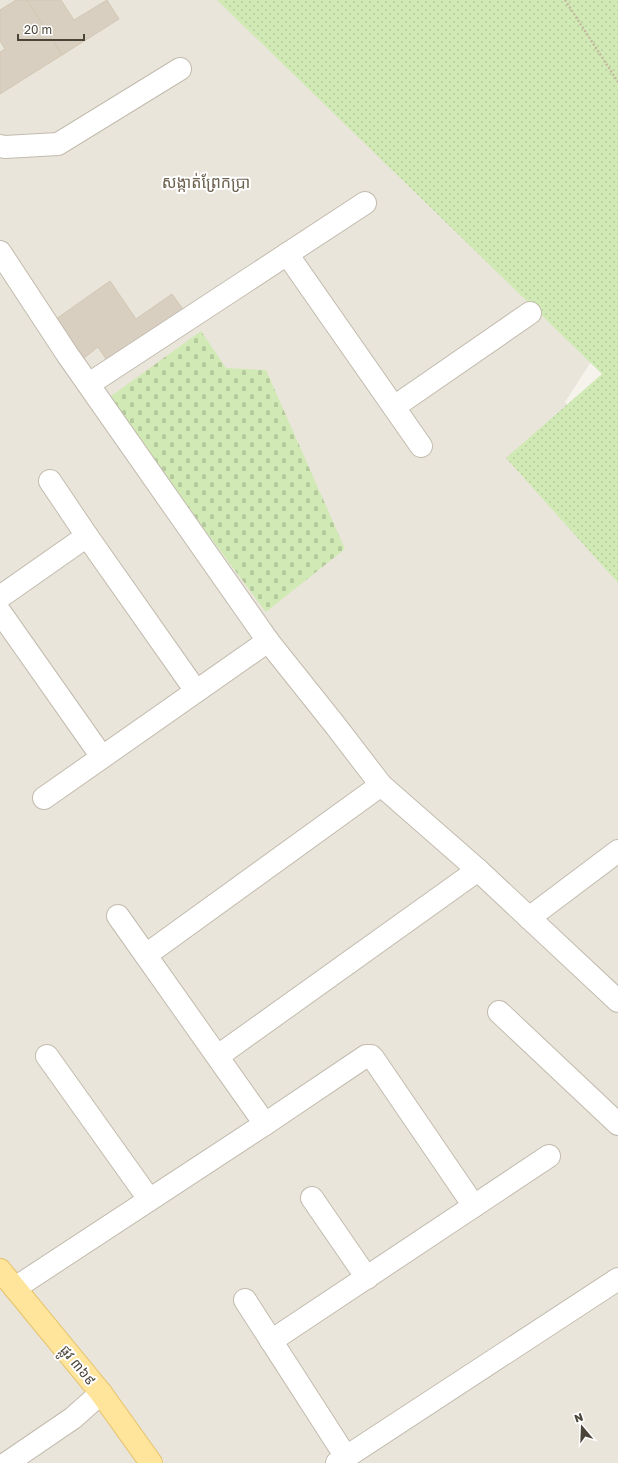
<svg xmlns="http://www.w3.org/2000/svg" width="618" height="1463" font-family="'Golos Text','Noto Sans Khmer',sans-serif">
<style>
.residential{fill:#eae5da}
.grass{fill:url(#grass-dots)}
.cemetery{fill:url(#cemetery-stones)}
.building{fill:#d8cfc1;stroke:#d3c7b4}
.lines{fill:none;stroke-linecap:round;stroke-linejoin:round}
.minor-casing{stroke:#c2bbae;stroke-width:24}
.major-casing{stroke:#e5c26a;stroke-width:24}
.path{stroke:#c4b79f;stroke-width:2.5;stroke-dasharray:2 2;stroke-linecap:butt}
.minor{stroke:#fff;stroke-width:22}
.major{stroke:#ffe49c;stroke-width:22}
.labels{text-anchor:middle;stroke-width:4;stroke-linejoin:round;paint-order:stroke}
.street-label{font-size:14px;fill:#4b4439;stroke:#fff}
.quarter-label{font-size:16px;fill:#6e6250;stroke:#fff}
</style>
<defs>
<pattern id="grass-dots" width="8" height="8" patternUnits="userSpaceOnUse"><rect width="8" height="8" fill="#d1eab5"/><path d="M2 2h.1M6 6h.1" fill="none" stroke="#b5ca9c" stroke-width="1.8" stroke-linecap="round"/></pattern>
<pattern id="cemetery-stones" width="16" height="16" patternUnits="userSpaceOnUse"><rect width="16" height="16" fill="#d1eab5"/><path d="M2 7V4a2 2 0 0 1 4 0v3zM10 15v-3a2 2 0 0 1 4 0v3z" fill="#b5ca9c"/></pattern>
</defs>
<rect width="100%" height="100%" fill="#f6f3ec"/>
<polygon class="residential" points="0,0 618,0 618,320 565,402 618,470 618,1463 0,1463"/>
<polygon class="grass" points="217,0 618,0 618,583 506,458 602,374"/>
<polygon class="cemetery" points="201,331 226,368 266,370 345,549 266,612 107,399"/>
<g class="building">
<polygon points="16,0 27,0 62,55 0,94 0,52 5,49 0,41 0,10"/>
<polygon points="27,0 61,0 74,20 107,0 119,19 62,55"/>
<polygon points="110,281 136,319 172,294 185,312 110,365 98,347 84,358 56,319"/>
</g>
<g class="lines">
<g class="minor-casing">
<g id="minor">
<polyline points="0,146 5,147 58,144 180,69"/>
<polyline points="0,252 67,354 268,641 335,725 381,785 478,870 618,1001"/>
<polyline points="287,254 421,446"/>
<polyline points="89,384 365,203"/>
<polyline points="394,407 530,313"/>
<polyline points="50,481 87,536 196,691"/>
<polyline points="0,597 87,536"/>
<polyline points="0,612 102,757"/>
<polyline points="44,798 268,641"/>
<polyline points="118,916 265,1124"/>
<polyline points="529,918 618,851"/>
<polyline points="146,955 381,785"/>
<polyline points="499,1012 618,1124"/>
<polyline points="47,1056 149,1199"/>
<polyline points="218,1056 478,870"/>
<polyline points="312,1198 367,1278"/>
<polyline points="15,1288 265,1124 366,1056 371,1056 373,1058 474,1206"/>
<polyline points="245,1300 346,1457"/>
<polyline points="271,1341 549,1156"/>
<polyline points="7,1463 73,1418 101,1393"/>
<polyline points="337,1463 618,1279"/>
</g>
</g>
<g class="major-casing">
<polyline id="major" points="0,1270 101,1393 151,1463"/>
</g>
<polyline class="path" points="565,0 618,82"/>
<use href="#minor" class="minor"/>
<use href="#major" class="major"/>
</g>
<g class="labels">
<g class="street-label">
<text transform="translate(78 1365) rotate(51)" y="5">ផ្លូវ ៣៦៩</text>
</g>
<g class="quarter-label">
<text x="206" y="188">សង្កាត់ព្រែកប្រា</text>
</g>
</g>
<g transform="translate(582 1427) rotate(341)" stroke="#ffffff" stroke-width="3" paint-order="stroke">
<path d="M0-3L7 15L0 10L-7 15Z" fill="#4b4439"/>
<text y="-6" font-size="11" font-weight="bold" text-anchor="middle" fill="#4b4439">N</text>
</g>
<path d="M18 34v6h66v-6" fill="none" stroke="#4b4439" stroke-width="2"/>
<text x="24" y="34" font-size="12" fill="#4b4439" stroke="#ffffff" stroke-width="3" paint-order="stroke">20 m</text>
</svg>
